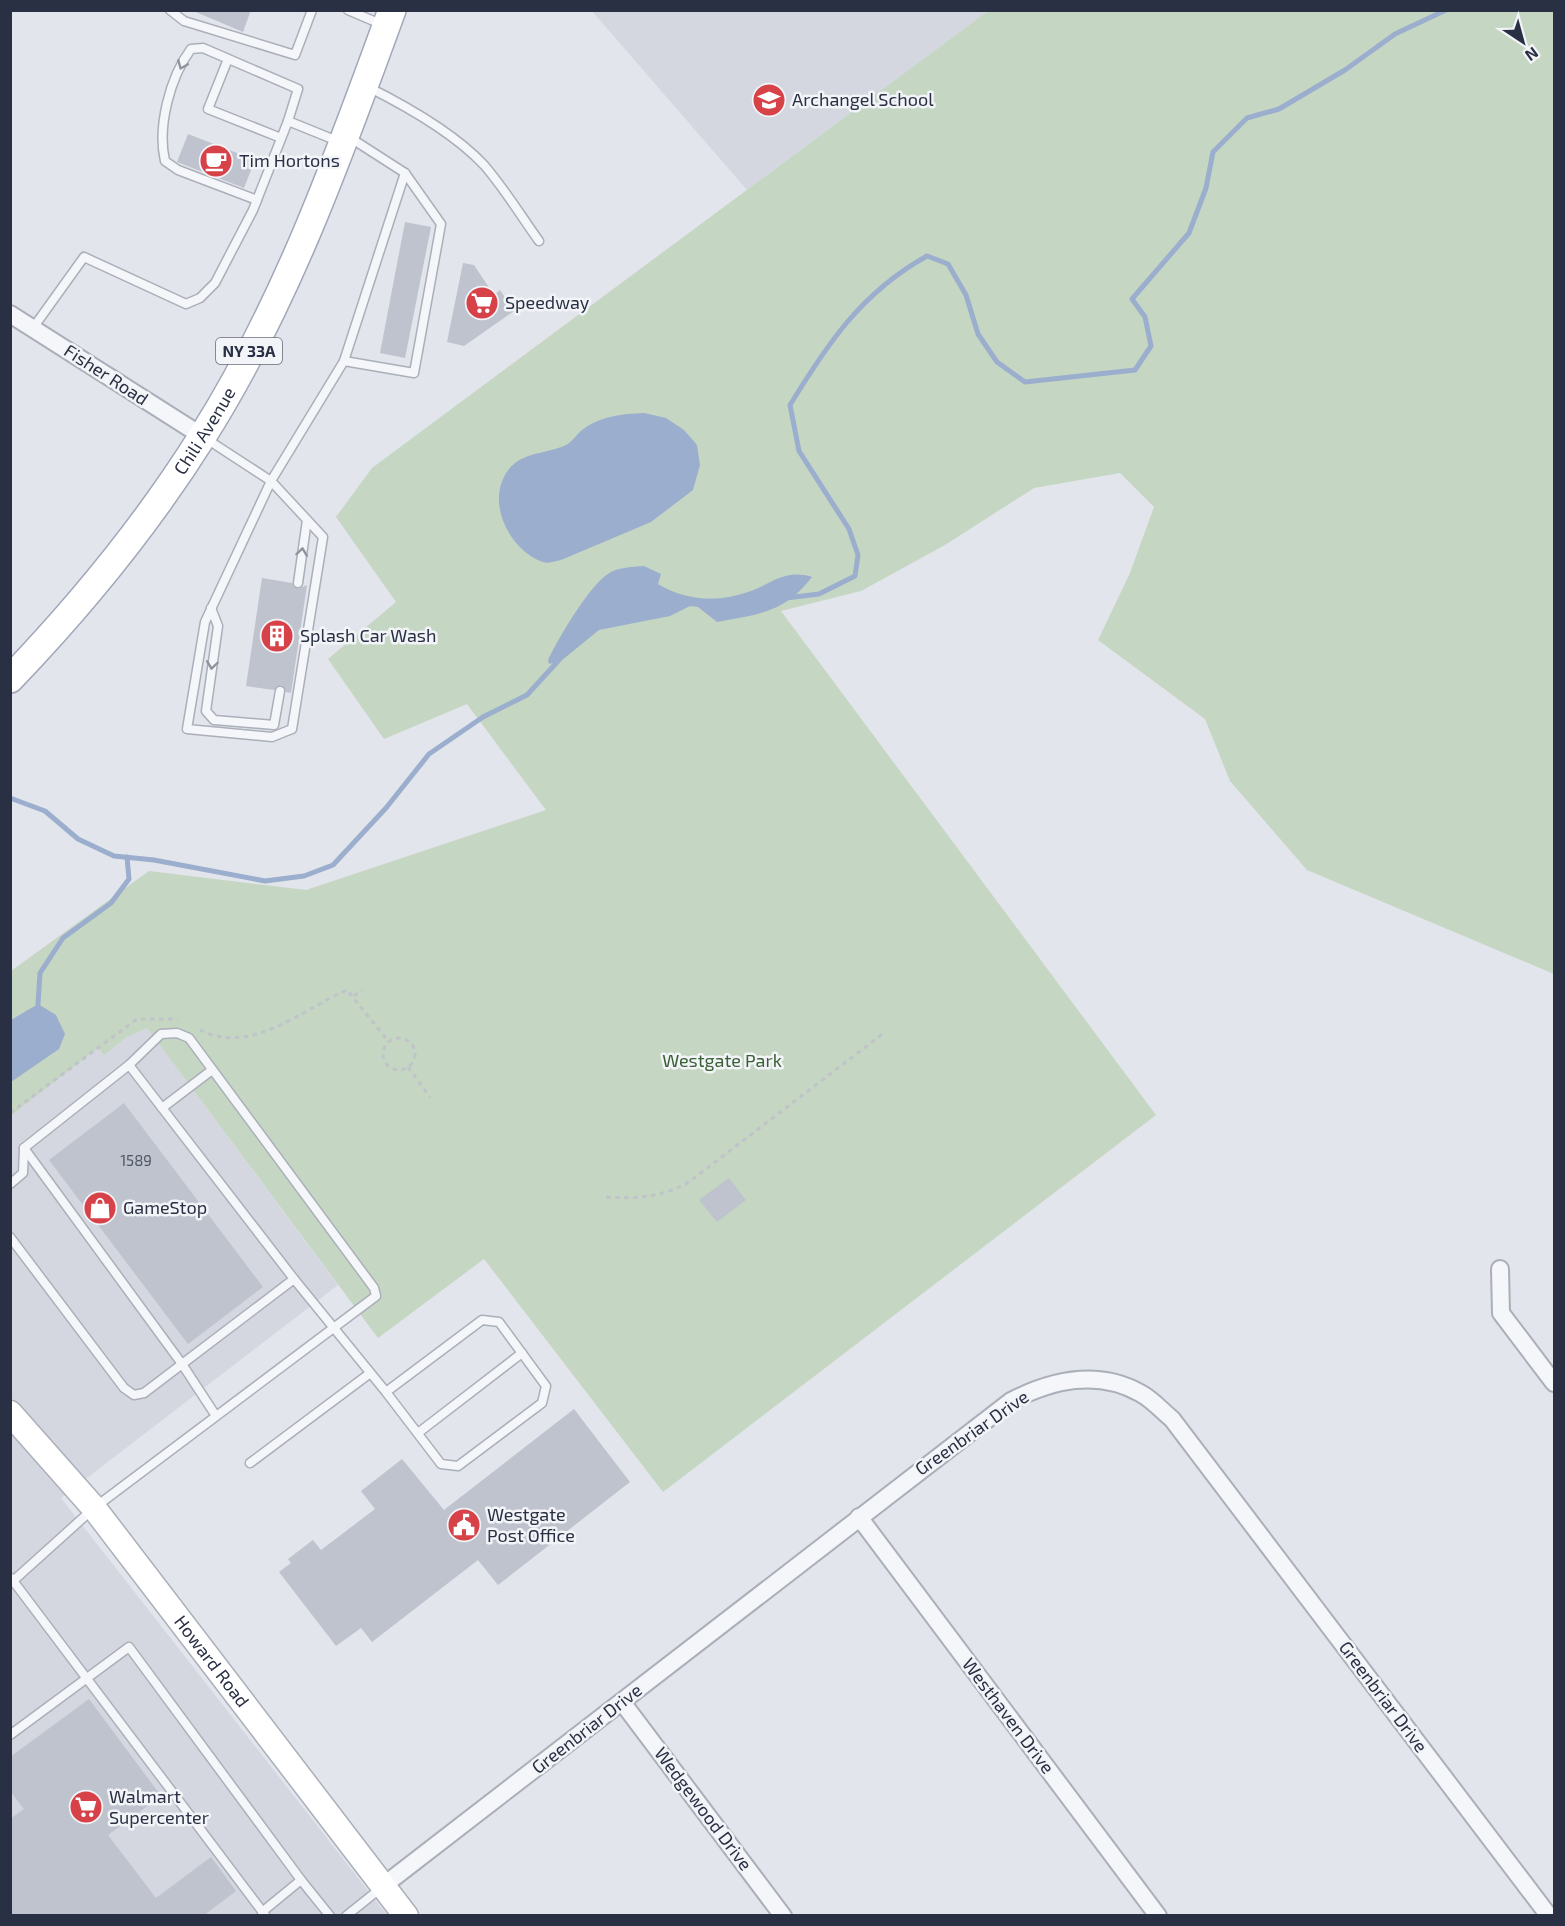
<svg xmlns="http://www.w3.org/2000/svg" width="1565" height="1926" font-family="'Exo 2',sans-serif">
<style>
.built{fill:#d4d7e0}
.green{fill:#c5d6c3}
.water{fill:#9baecd}
.lines{fill:none;stroke-linecap:round;stroke-linejoin:round}
.stream{stroke:#9baecd;stroke-width:5}
.building{fill:#bfc3ce}
.lane-casing{stroke:#aaafb9;stroke-width:11}
.street-casing{stroke:#aaafb9;stroke-width:20}
.secondary-casing{stroke:#aaafb9;stroke-width:27}
.primary-casing{stroke:#a0a7b8;stroke-width:30}
.path{stroke:#c0c3ca;stroke-width:3;stroke-dasharray:4.5 4.5;stroke-linecap:butt}
.lane{stroke:#f5f6f9;stroke-width:8}
.street{stroke:#f5f6f9;stroke-width:16}
.secondary{stroke:#fff;stroke-width:24}
.primary{stroke:#fff;stroke-width:27}
.oneway{stroke:#8f939e}
.labels{text-anchor:middle;stroke-width:5;stroke-linejoin:round;paint-order:stroke}
.number-label{font-size:15px;fill:#4e5566}
.shield{fill:#f2f4f8;stroke:#656b7a;stroke-width:1.5}
.shield-label{font-size:16px;font-weight:bold;fill:#293044}
.poi-label{font-size:18px;fill:#293044;stroke:#f2f4f8;text-anchor:start}
.street-label{font-size:18px;fill:#293044;stroke:#f2f4f8}
.park-label{font-size:18px;fill:#396135;stroke:#f2f4f8}
</style>
<rect width="100%" height="100%" fill="#e2e5eb"/>
<g class="built">
<polygon points="592,11 988,11 747,190"/>
<polygon points="147,1028 338,1285 61,1498 387,1915 11,1916 11,1116 98,1048 104,1055 127,1037"/>
</g>
<polygon class="green" points="988,11 1554,11 1554,974 1307,870 1230,781 1205,719 1098,640 1130,573 1154,507 1120,473 1034,488 945,545 861,591 781,611 1156,1115 663,1492 484,1259 378,1338 147,1028 127,1037 104,1055 98,1048 11,1116 11,971 149,871 306,890 546,810 467,704 384,739 328,659 396,602 336,517 372,468"/>
<g class="water">
<path d="M644 413 666 418 684 430 697 445 700 465 693 490 651 522 561 560C555 561 549 564 543 562 513 552 489 510 503 479 516 450 543 456 566 445 572 442 577 434 582 430 601 416 621 414 644 413Z"/>
<path d="M644 566 661 574 658 584C686 601 719 603 751 591 774 582 786 569 812 577 784 613 759 614 717 622L698 607 690 606 670 616 599 630 561 661 549 664 548 660C558 639 591 582 611 572 621 567 633 567 644 566Z"/>
<polygon points="38,1004 56,1015 65,1034 59,1049 11,1082 11,1020"/>
</g>
<g class="lines">
<g class="stream">
<path d="M786 598 819 594 855 576 858 555 849 529 799 451 790 405C828 343 862 292 927 256L948 264 966 295 978 334 997 362 1025 382 1135 370 1151 346 1145 317 1132 299 1189 233 1206 188 1213 152 1247 118 1279 109 1345 70 1395 34 1446 10"/>
<polyline points="10,798 45,811 78,839 114,856 154,860 265,881 304,876 333,865 386,808 429,754 483,717 527,695 559,660"/>
<polyline points="38,1004 40,973 63,938 111,903 129,879 127,857"/>
</g>
</g>
<g class="building">
<polygon points="191,10 251,10 243,32"/>
<polygon points="188,134 255,160 244,188 177,162"/>
<polygon points="405,222 431,227 405,358 380,353"/>
<polygon points="463,263 474,265 494,295 500,290 514,311 464,346 447,342"/>
<polygon points="262,578 292,583 298,589 307,585 291,693 286,692 281,685 274,690 246,686"/>
<polygon points="124,1103 263,1287 188,1344 49,1160"/>
<polygon points="729,1178 746,1200 717,1222 699,1200"/>
<polygon points="574,1409 630,1482 498,1585 478,1560 372,1642 361,1628 336,1646 279,1572 291,1563 288,1559 313,1540 321,1550 375,1509 361,1491 402,1459 444,1510"/>
<polygon points="89,1699 161,1796 108,1835 156,1898 211,1857 236,1891 203,1916 10,1916 10,1819 24,1809 10,1791 10,1757"/>
</g>
<g class="lines">
<g class="lane-casing">
<g id="lane">
<polyline points="170,10 184,21 295,55 312,10"/>
<polyline points="348,10 383,25"/>
<polyline points="228,59 208,109 281,138"/>
<path d="M368 87C406 106 455 134 484 165 504 188 521 216 539 241"/>
<path d="M257 200 178 170 165 161C157 127 170 77 191 49L203 48 298 89 288 121"/>
<polyline points="33,328 84,257 186,304 200,298 215,283 253,210 288,121 340,142"/>
<polyline points="344,361 405,173"/>
<polyline points="205,438 271,481 344,361 414,373 441,224 405,173 349,137"/>
<polygon points="271,481 323,537 292,729 272,737 187,729 205,622"/>
<polyline points="298,583 307,520"/>
<polyline points="211,608 218,626 206,711 214,720 274,725 280,691"/>
<polyline points="129,1065 294,1279 386,1392 482,1320 499,1322 546,1386 542,1403 458,1466 441,1464 386,1392"/>
<polyline points="162,1108 212,1070"/>
<polyline points="10,1184 23,1173 24,1148"/>
<polyline points="10,1237 124,1388 134,1395 144,1393 294,1279"/>
<polyline points="418,1433 522,1353"/>
<polyline points="250,1463 369,1374"/>
<polyline points="11,1578 265,1915"/>
<polyline points="13,1581 94,1508 376,1296 374,1288 189,1038 177,1033 161,1034 129,1065 24,1148 182,1364 216,1416"/>
<polyline points="10,1735 129,1647 301,1880 262,1912"/>
<polyline points="301,1880 330,1916"/>
<polyline points="346,1916 381,1888"/>
</g>
</g>
<g class="street-casing">
<g id="street">
<polyline points="10,314 202,436"/>
<polyline points="1500,1269 1501,1313 1554,1383"/>
<polyline points="859,1517 1158,1916"/>
<polyline points="622,1702 783,1916"/>
<path d="M383 1886 1011 1401C1052 1380 1097 1369 1140 1393 1152 1399 1162 1411 1172 1419L1549 1916"/>
</g>
</g>
<g class="secondary-casing">
<g id="secondary">
<path id="s1" d="M10 1413 94 1508 406 1916"/>
</g>
</g>
<g class="primary-casing">
<g id="primary">
<path id="s2" d="M10 679C82 604 146 526 202 437 285 306 339 156 392 10"/>
</g>
</g>
<g class="path">
<polyline points="354,996 362,990"/>
<path d="M200 1030C252 1056 302 1009 347 990L389 1042"/>
<circle cx="399" cy="1054" r="16"/>
<polyline points="408,1067 430,1097"/>
<polyline points="10,1113 137,1019 178,1019"/>
<path d="M606 1197C636 1199 663 1197 689 1182L885 1032"/>
</g>
<use href="#lane" class="lane"/>
<use href="#street" class="street"/>
<use href="#secondary" class="secondary"/>
<use href="#primary" class="primary"/>
</g>
<defs><path id="oneway-chevron" d="M-2-3.5L2.5 0L-2 3.5" fill="none" stroke-width="1.6" stroke-linecap="round" stroke-linejoin="round" transform="scale(1.5)"/></defs>
<g class="oneway">
<use href="#oneway-chevron" transform="translate(182 65) rotate(113)"/>
<use href="#oneway-chevron" transform="translate(302 552) rotate(-82)"/>
<use href="#oneway-chevron" transform="translate(212 665) rotate(98)"/>
</g>
<defs>
<g id="school-disc" transform="scale(1.725)"><circle r="9.5" fill="#d74148" stroke="#f2f4f8"/><path d="M0-5L7-2L0 1L-7-2ZM-4 1L0 2.5L4 1V4Q0 6-4 4Z" fill="#fff"/></g>
<g id="cafe-disc" transform="scale(1.725)"><circle r="9.5" fill="#d74148" stroke="#f2f4f8"/><path d="M-5.5-4.5H6V0H3Q3 3.5 0 3.5H-2.5Q-5.5 3.5-5.5 0ZM3-3.2v2h1.7v-2ZM-6 4.5H4V6H-6Z" fill="#fff"/></g>
<g id="supermarket-disc" transform="scale(1.725)"><circle r="9.5" fill="#d74148" stroke="#f2f4f8"/><path d="M-6-5.5h2.5l.6 2H6L4.5 2H-2.5L-4.4-4H-6ZM-1.5 3.2a1.3 1.3 0 1 0 .1 0ZM3 3.2a1.3 1.3 0 1 0 .1 0Z" fill="#fff"/></g>
<g id="building-disc" transform="scale(1.725)"><circle r="9.5" fill="#d74148" stroke="#f2f4f8"/><path d="M-4-6H4V6H1V3H-1V6H-4ZM-2.5-4.3h1.7v1.8h-1.7ZM.8-4.3h1.7v1.8H.8ZM-2.5-1h1.7V.8h-1.7ZM.8-1h1.7V.8H.8Z" fill="#fff"/></g>
<g id="shop-disc" transform="scale(1.725)"><circle r="9.5" fill="#d74148" stroke="#f2f4f8"/><path d="M-5-2.5h2.3a2.7 3.5 0 0 1 5.4 0H5L5.5 6h-11ZM-1.5-2.5h3a1.5 2.3 0 0 0-3 0Z" fill="#fff"/></g>
<g id="civic-disc" transform="scale(1.725)"><circle r="9.5" fill="#d74148" stroke="#f2f4f8"/><path d="M-.6-6.5H3V-4.5H.6V-3L4-1V1h2V6H-6V1h2V-1L-.6-3ZM-1.2 2.5V6h2.4V2.5Z" fill="#fff"/></g>
</defs>
<g fill-rule="evenodd">
<use href="#school-disc" x="769" y="100"/>
<use href="#cafe-disc" x="216" y="161"/>
<use href="#supermarket-disc" x="482" y="303"/>
<use href="#building-disc" x="277" y="636"/>
<use href="#shop-disc" x="100" y="1208"/>
<use href="#civic-disc" x="464" y="1525"/>
<use href="#supermarket-disc" x="86" y="1807"/>
</g>
<g class="labels">
<g class="number-label">
<text x="136" y="1166">1589</text>
</g>
<rect class="shield" x="216" y="338" width="66" height="26" rx="4.5"/>
<g class="shield-label">
<text x="249" y="357">NY 33A</text>
</g>
<g class="poi-label">
<text x="792" y="106">Archangel School</text>
<text x="239" y="167">Tim Hortons</text>
<text x="505" y="309">Speedway</text>
<text x="300" y="642">Splash Car Wash</text>
<text x="123" y="1214">GameStop</text>
<text x="487" y="1521">Westgate<tspan x="487" dy="21">Post Office</tspan></text>
<text x="109" y="1803">Walmart<tspan x="109" dy="21">Supercenter</tspan></text>
</g>
<g class="street-label">
<text transform="translate(106 375) rotate(33)" y="6">Fisher Road</text>
<text dy="6" stroke="none"><textPath href="#s2" startOffset="316">Chili Avenue</textPath></text>
<text transform="translate(972 1433) rotate(-35)" y="6">Greenbriar Drive</text>
<text dy="6" stroke="none"><textPath href="#s1" startOffset="320">Howard Road</textPath></text>
<text transform="translate(1383 1697) rotate(53)" y="6">Greenbriar Drive</text>
<text transform="translate(1008 1716) rotate(53)" y="6">Westhaven Drive</text>
<text transform="translate(587 1729) rotate(-38)" y="6">Greenbriar Drive</text>
<text transform="translate(703 1809) rotate(53)" y="6">Wedgewood Drive</text>
</g>
<g class="park-label">
<text x="722" y="1067">Westgate Park</text>
</g>
</g>
<rect width="1565" height="1926" fill="none" stroke="#293044" stroke-width="24"/>
<g transform="translate(1523 42) rotate(144)" stroke="#f2f4f8" stroke-width="4.5" paint-order="stroke">
<path d="M0-4.5L10 22L0 15L-10 22Z" fill="#293044"/>
<text y="-9" font-size="16" font-weight="bold" text-anchor="middle" fill="#293044">N</text>
</g>
</svg>
